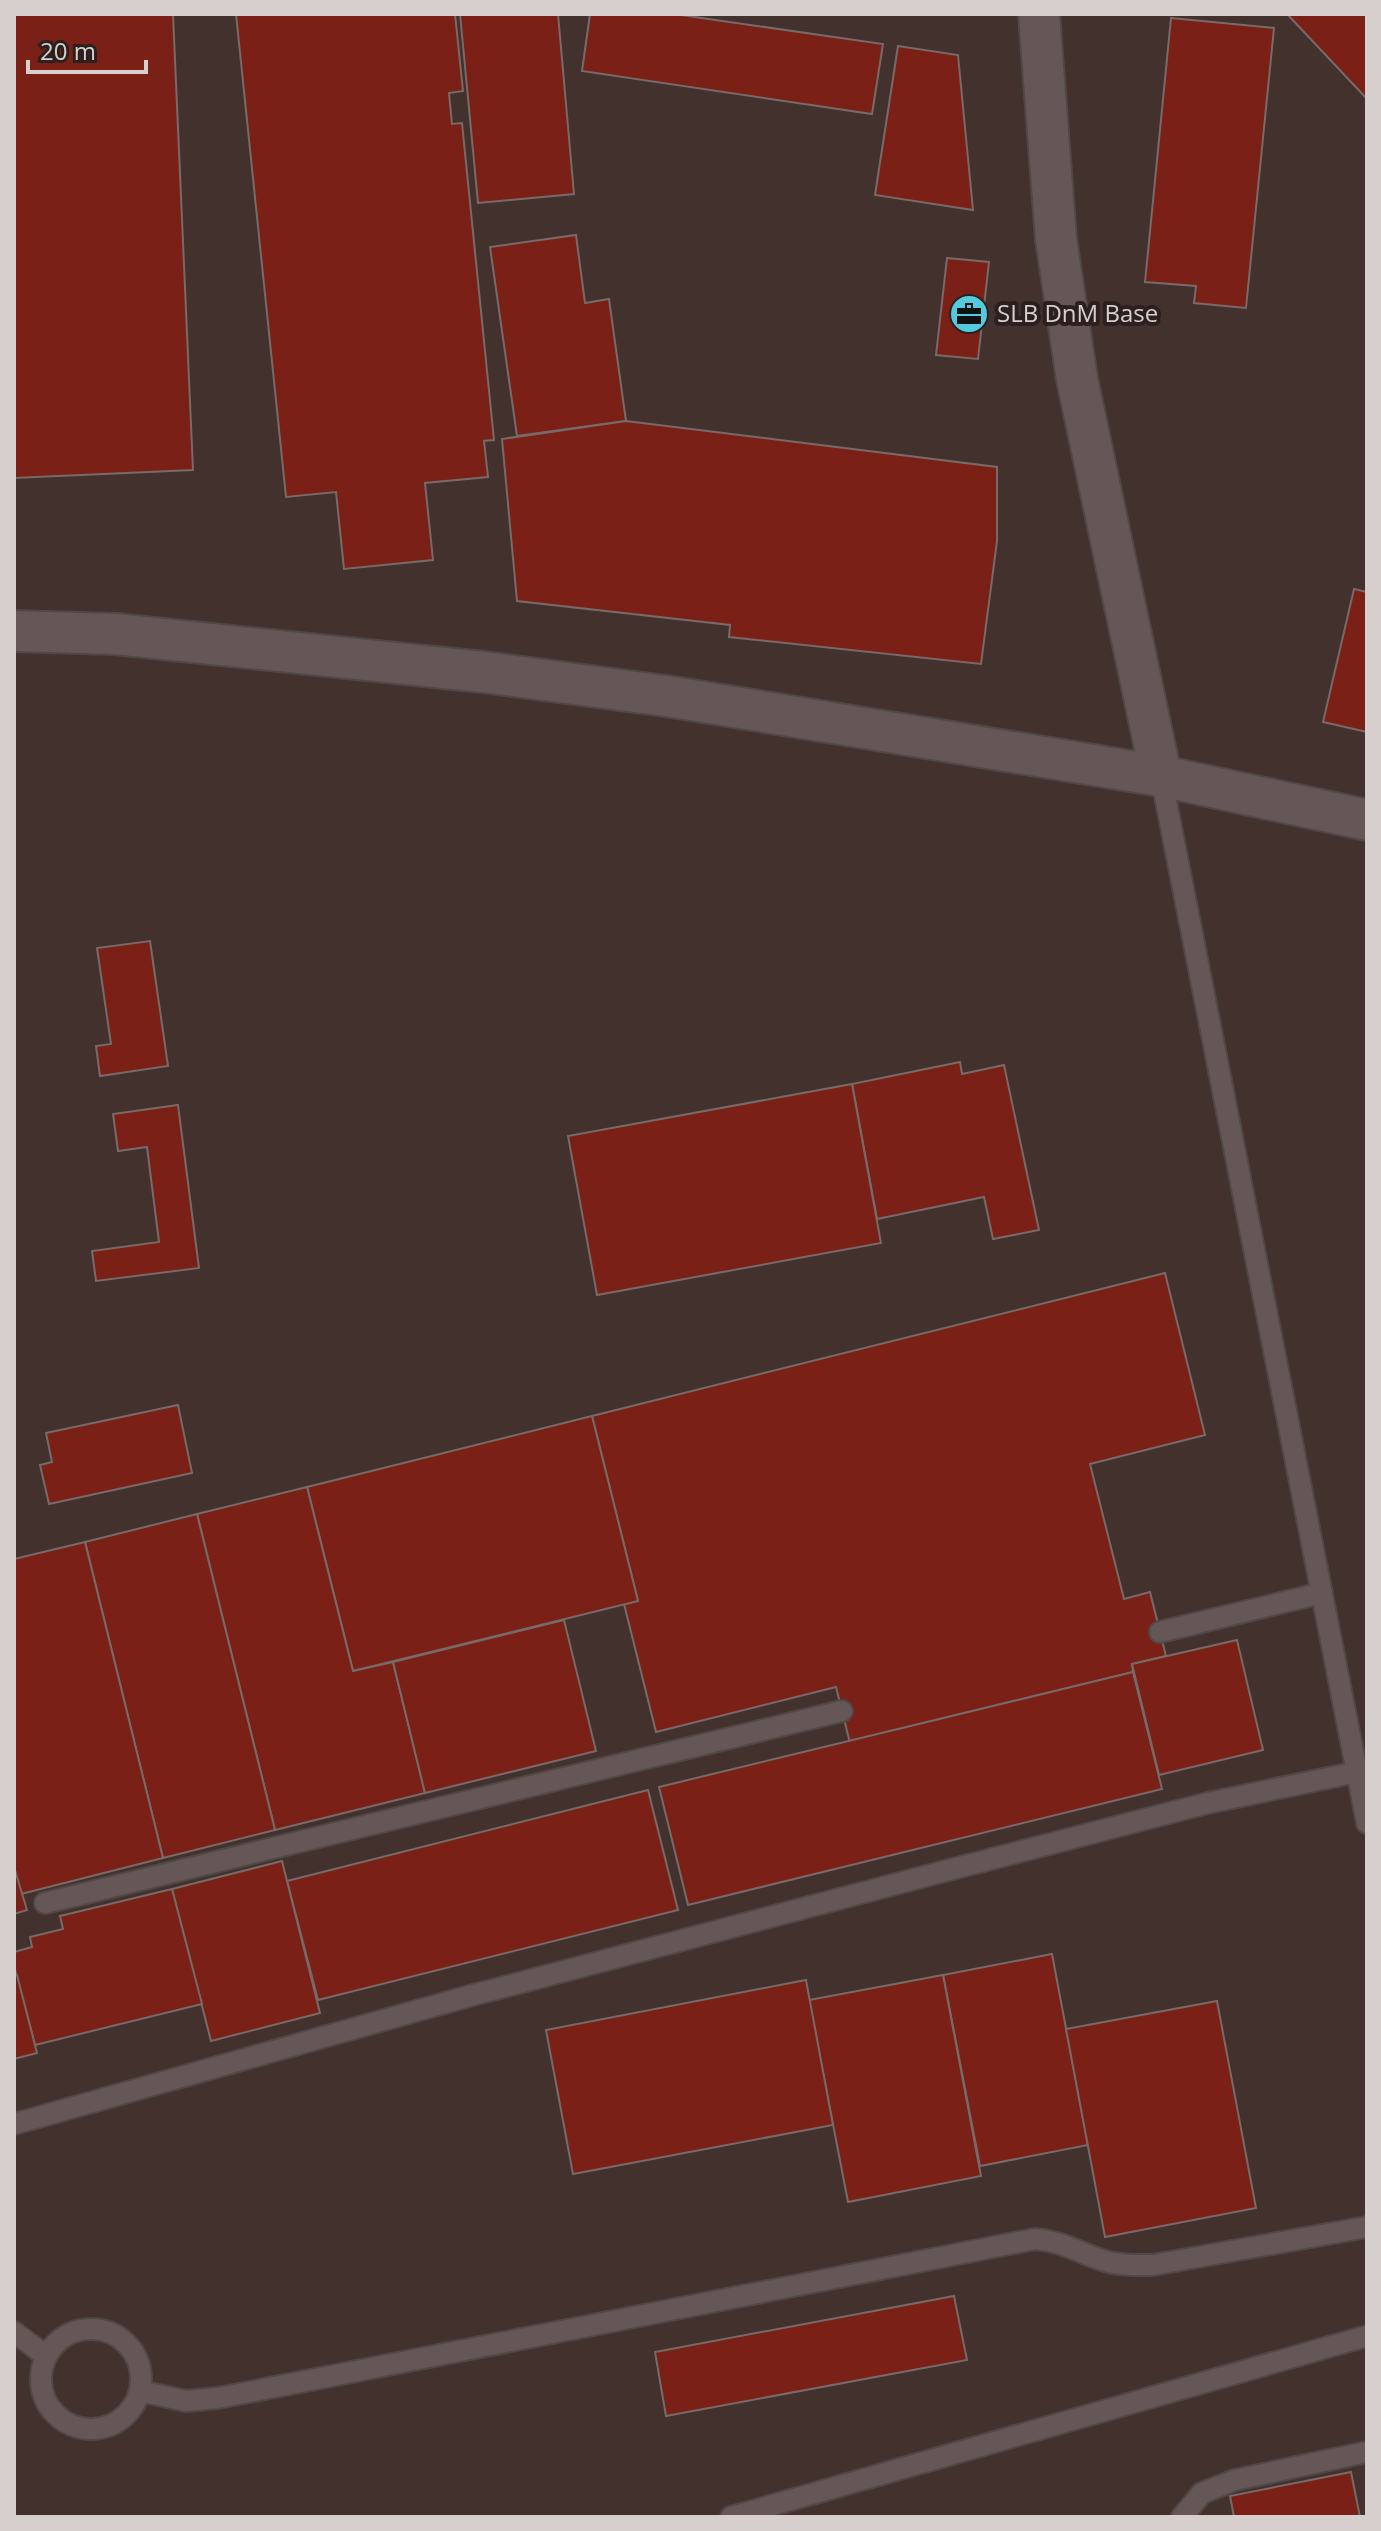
<svg xmlns="http://www.w3.org/2000/svg" width="1381" height="2531" font-family="'Open Sans',sans-serif">
<style>
.built{fill:#42312d}
.building{fill:#7b2016;stroke:#776a68;stroke-width:2}
.lines{fill:none;stroke-linecap:round;stroke-linejoin:round}
.service-casing{stroke:#504846;stroke-width:24}
.minor-casing{stroke:#504846;stroke-width:44}
.service{stroke:#645755;stroke-width:20}
.minor{stroke:#645755;stroke-width:40}
.labels{text-anchor:middle;stroke-width:8;stroke-linejoin:round;paint-order:stroke}
.poi-label{font-size:24px;fill:#d7cfce;stroke:#2b201e;text-anchor:start}
</style>
<rect width="100%" height="100%" fill="#352a28"/>
<rect class="built" x="14" y="14" width="1353" height="2503"/>
<g class="building">
<polygon points="14,14 173,14 193,470 14,478"/>
<polygon points="236,14 455,14 463,91 449,93 452,124 462,123 494,440 484,441 488,477 425,483 433,560 344,569 336,492 286,497"/>
<polygon points="460,14 558,14 574,194 478,203"/>
<polygon points="590,14 674,14 883,44 872,114 582,71"/>
<polygon points="1287,14 1367,14 1367,99"/>
<polygon points="1171,18 1274,28 1246,308 1194,303 1196,286 1145,282"/>
<polygon points="898,46 958,55 973,210 875,195"/>
<polygon points="576,235 585,303 609,299 626,421 517,436 490,247"/>
<polygon points="947,258 989,262 978,359 936,355"/>
<polygon points="626,421 997,467 997,541 981,664 729,637 730,625 517,601 502,439"/>
<polygon points="1354,589 1367,592 1367,732 1323,722"/>
<polygon points="150,941 168,1066 100,1076 96,1046 111,1044 97,948"/>
<polygon points="960,1062 962,1074 1004,1065 1039,1230 993,1239 984,1197 877,1219 852,1084"/>
<polygon points="852,1084 881,1243 597,1295 568,1136"/>
<polygon points="178,1105 199,1268 96,1281 92,1251 159,1242 147,1147 118,1151 113,1114"/>
<polygon points="1165,1273 1205,1435 1090,1464 1124,1599 1150,1592 1166,1656 1132,1664 1133,1672 850,1743 836,1687 656,1732 624,1604 638,1601 592,1416"/>
<polygon points="178,1405 192,1473 49,1504 40,1465 52,1462 46,1433"/>
<polygon points="592,1416 638,1601 353,1671 307,1487"/>
<polygon points="307,1487 353,1671 393,1662 425,1793 275,1830 197,1514"/>
<polygon points="197,1514 275,1830 163,1858 85,1542"/>
<polygon points="85,1542 163,1858 21,1894 14,1867 14,1559"/>
<polygon points="564,1620 596,1751 425,1793 393,1662"/>
<polygon points="1237,1640 1263,1750 1159,1775 1132,1664"/>
<polygon points="1133,1672 1162,1789 688,1905 659,1787"/>
<polygon points="648,1790 678,1910 318,2000 287,1881"/>
<polygon points="282,1861 320,2013 211,2041 172,1889"/>
<polygon points="14,1867 27,1910 14,1914"/>
<polygon points="172,1889 202,2004 35,2045 14,1966 14,1952 32,1947 30,1937 63,1929 60,1916"/>
<polygon points="1052,1954 1088,2145 980,2166 943,1975"/>
<polygon points="17,1975 37,2053 14,2059 14,1976"/>
<polygon points="943,1975 981,2176 848,2202 809,2000"/>
<polygon points="806,1980 833,2125 573,2174 546,2030"/>
<polygon points="1217,2001 1256,2208 1105,2237 1066,2029"/>
<polygon points="954,2296 967,2360 666,2416 655,2352"/>
<polygon points="1351,2472 1360,2517 1234,2517 1230,2496"/>
</g>
<g class="lines">
<g class="service-casing">
<g id="service">
<polyline points="1161,776 1367,1823"/>
<polyline points="1160,1632 1322,1593"/>
<polyline points="45,1903 842,1711"/>
<polyline points="14,2124 473,1995 949,1870 1208,1803 1357,1772"/>
<circle cx="91" cy="2379" r="50"/>
<polyline points="14,2332 46,2356"/>
<path d="M140 2391 186 2401 218 2398 1035 2239C1061 2241 1078 2252 1102 2260 1119 2266 1136 2265 1153 2265L1367 2227"/>
<polyline points="731,2517 1367,2336"/>
<polyline points="1182,2517 1202,2493 1235,2480 1367,2452"/>
</g>
</g>
<g class="minor-casing">
<g id="minor">
<polyline points="1039,14 1056,239 1077,379 1161,776"/>
<polyline points="14,631 115,634 483,672 666,696 1161,776 1367,820"/>
</g>
</g>
<use href="#service" class="service"/>
<use href="#minor" class="minor"/>
</g>
<defs>
<g id="office-disc" transform="scale(2)"><circle r="9.5" fill="#54cade" stroke="#2b201e"/><path d="M-6-3h4V-5.5h4V-3h4V5H-6ZM-1-4.5V-3h2v-1.5ZM-6 0V1H6V0Z" fill="#111"/></g>
</defs>
<g fill-rule="evenodd">
<use href="#office-disc" x="969" y="314"/>
</g>
<g class="labels">
<g class="poi-label">
<text x="997" y="322">SLB DnM Base</text>
</g>
</g>
<rect width="1381" height="2531" fill="none" stroke="#d7cfce" stroke-width="32"/>
<path d="M28 60v12h118v-12" fill="none" stroke="#d7cfce" stroke-width="4"/>
<text x="40" y="60" font-size="24" fill="#d7cfce" stroke="#2b201e" stroke-width="6" paint-order="stroke">20 m</text>
</svg>
